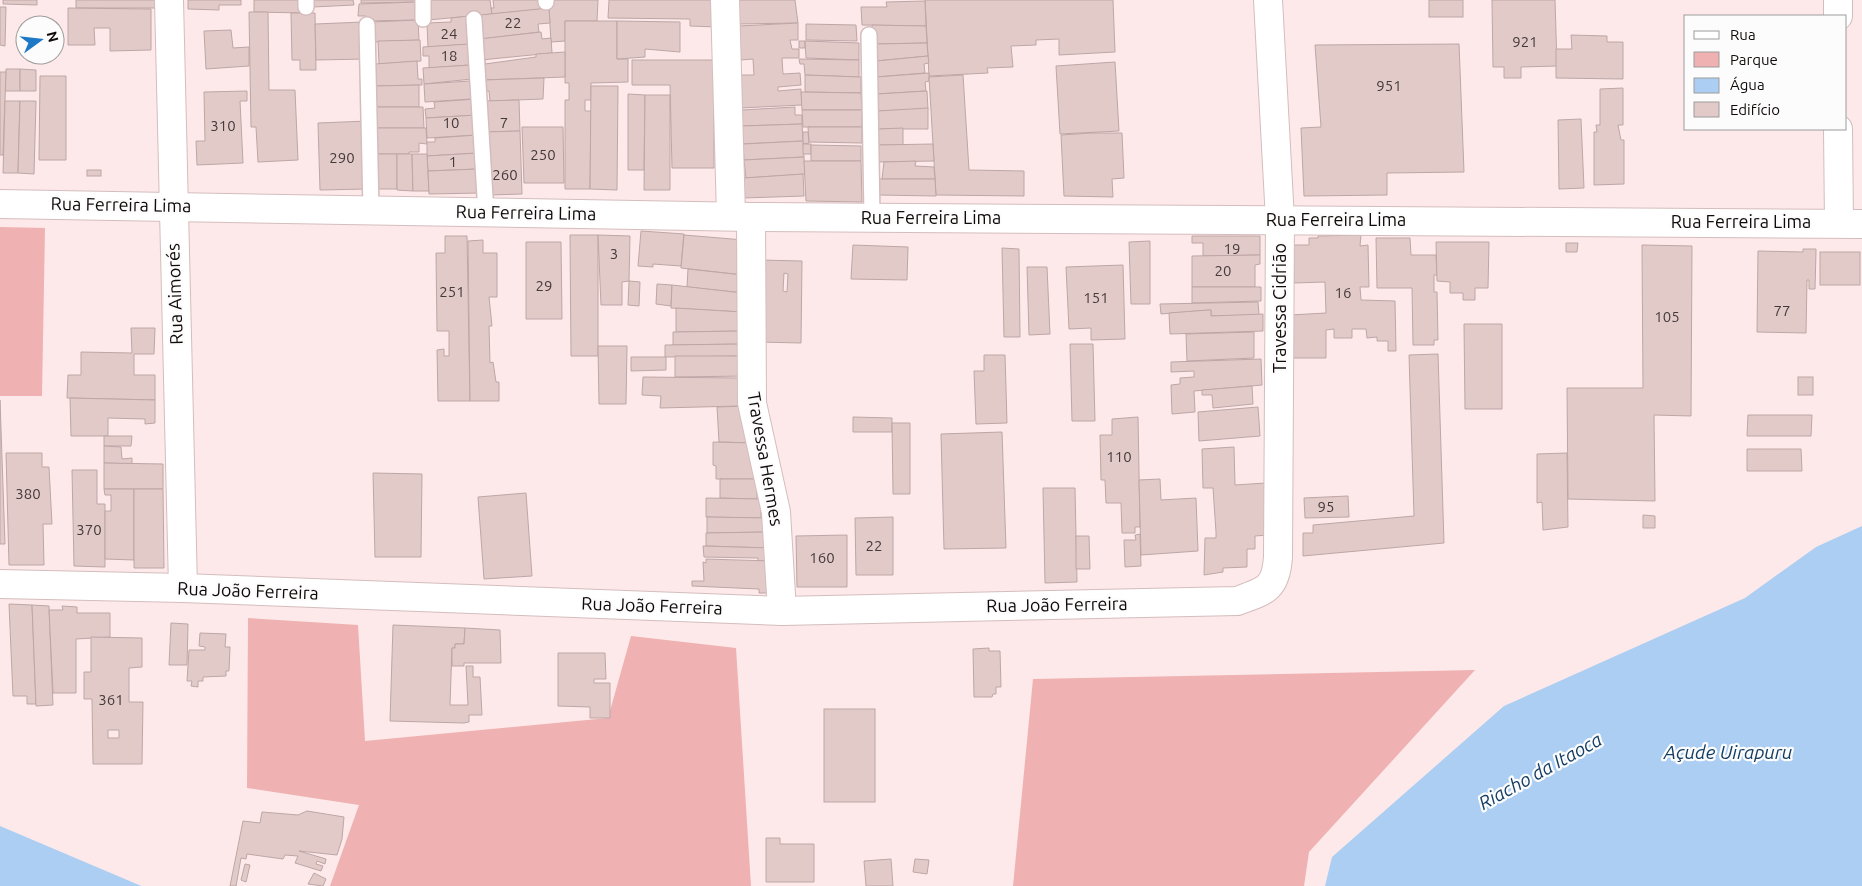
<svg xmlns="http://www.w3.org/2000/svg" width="1862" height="886" font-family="Ubuntu,sans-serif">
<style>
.green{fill:#efb1b1}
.water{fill:#abcef2}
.building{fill:#e2cac9;stroke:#bea6a6;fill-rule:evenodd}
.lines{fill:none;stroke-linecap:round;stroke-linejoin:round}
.lane-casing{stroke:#d5bdbd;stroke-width:18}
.street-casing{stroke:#d5bdbd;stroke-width:30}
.lane{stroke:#fff;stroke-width:15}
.street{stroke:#fff;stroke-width:28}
.labels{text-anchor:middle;stroke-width:4.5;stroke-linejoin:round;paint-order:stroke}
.number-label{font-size:15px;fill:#453a3a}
.street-label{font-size:18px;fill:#110a0a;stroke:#fcfcfc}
.water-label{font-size:19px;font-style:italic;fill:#133d63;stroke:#fcfcfc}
</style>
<rect width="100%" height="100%" fill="#fde9e9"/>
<g class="green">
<polygon points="0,227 45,228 42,396 0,396"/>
<polygon points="248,618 358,625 365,741 608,718 631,636 736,648 751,886 330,886 359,805 247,788"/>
<polygon points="1475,670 1309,852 1304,886 1013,886 1033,679"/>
</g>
<g class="water">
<polygon points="1862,526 1862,886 1325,886 1332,857 1504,706 1745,598 1816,547"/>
<polygon points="0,826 139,885 142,886 0,886"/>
</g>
<g class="building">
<polygon points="3,0 37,0 37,5 3,4"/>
<rect x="76" y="0" width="80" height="8"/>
<polygon points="188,0 241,0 241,5 219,5 219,10 188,9"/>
<polygon points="254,0 303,0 303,13 254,12"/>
<polygon points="312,0 353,0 354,5 313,7"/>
<polygon points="361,0 419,0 417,2 361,3"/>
<polygon points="428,0 490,0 492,14 428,20"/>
<polygon points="493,0 543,0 543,9 492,14 491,8 494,8"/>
<polygon points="551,0 598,0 597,21 565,21 565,41 551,42 549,9 551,7"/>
<polygon points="609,0 717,0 717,27 690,26 690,19 608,18"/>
<polygon points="738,0 795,0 798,23 739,24"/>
<polygon points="925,0 1113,0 1115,52 1059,55 1059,39 1036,40 1036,45 1011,46 1013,67 987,68 988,73 929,76"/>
<rect x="1429" y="0" width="34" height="17"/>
<polygon points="1492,0 1555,0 1557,66 1521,67 1521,78 1504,78 1504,67 1493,67"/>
<polygon points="925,1 926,26 862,25 861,7 887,7 886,2"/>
<polygon points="417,2 418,20 366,21 366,16 358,16 359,4"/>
<polygon points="0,7 6,7 5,46 0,45"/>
<polygon points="68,8 151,9 151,50 110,51 110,28 94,28 95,45 68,45"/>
<polygon points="549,8 550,23 538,24 539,32 482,39 480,15"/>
<polygon points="249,12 268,12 269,90 295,90 298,160 258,162 256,127 251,127"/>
<polygon points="291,13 315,13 316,70 300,70 300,60 292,60"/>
<polygon points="469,16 472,44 428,47 427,23 451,22 451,18"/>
<polygon points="418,20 419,40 371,42 371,22"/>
<polygon points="565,21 617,21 617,59 628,59 628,82 591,83 591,100 585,100 585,111 591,111 590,189 565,189 565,100 569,100 569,83 565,83"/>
<polygon points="617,21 680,22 680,52 645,49 645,57 617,59"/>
<polygon points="364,22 366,59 316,60 315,24"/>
<polygon points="798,23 798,40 790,40 792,49 799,49 799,58 782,58 783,74 800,73 801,85 778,87 778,91 801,89 802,105 740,108 741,75 754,75 753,59 740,60 739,26"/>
<polygon points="806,24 856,25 857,41 806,40"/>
<polygon points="872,25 926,26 927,43 872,44"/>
<polygon points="231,30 233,48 249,47 249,66 206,69 204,31"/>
<polygon points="541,32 542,39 551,38 552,53 481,60 479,39"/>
<polygon points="1571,35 1607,36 1607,42 1623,42 1623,79 1556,78 1556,49 1572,49"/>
<polygon points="420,40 421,61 379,64 378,41"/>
<rect x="799" y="41" width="6" height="7"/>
<polygon points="805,41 859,43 859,60 806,58"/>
<polygon points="927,43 928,56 876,61 875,44"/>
<polygon points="469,44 470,65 429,68 429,56 423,56 423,47"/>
<polygon points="1459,44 1464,172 1387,173 1387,195 1304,196 1301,128 1321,127 1315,45"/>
<polygon points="565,52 565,77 483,80 481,60 485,59 485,64 536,57 536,54"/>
<polygon points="928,56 929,63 924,64 925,73 876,77 876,61"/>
<polygon points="799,59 859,60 859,77 805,75 804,64 800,64"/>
<polygon points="632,60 715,60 717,112 714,112 714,168 672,168 670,85 632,85"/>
<polygon points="417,61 418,79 422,79 422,85 375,86 375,64"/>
<polygon points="1115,62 1119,131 1060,134 1056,66"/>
<polygon points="471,65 472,79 424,84 423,68"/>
<polygon points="6,69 20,69 20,91 5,91"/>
<polygon points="20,69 36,70 36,91 20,91"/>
<polygon points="0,72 6,72 3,155 0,155"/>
<polygon points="929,73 929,81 925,82 926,91 877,94 876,77"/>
<polygon points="805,75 861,77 861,93 805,92"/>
<polygon points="963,75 969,170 1024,171 1024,196 936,195 929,77"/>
<polygon points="40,76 66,76 66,160 39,160"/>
<polygon points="544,78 543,99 490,101 489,91 484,91 483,80"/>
<polygon points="470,81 471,99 425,102 424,84"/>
<polygon points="419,85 419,107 376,107 375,86"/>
<polygon points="591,86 618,86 617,190 590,189"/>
<polygon points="1623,88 1623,125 1618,125 1621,140 1624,140 1624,184 1594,185 1594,132 1597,132 1596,125 1600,125 1600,89"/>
<polygon points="247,91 247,101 240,101 243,163 197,165 196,141 205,141 204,92"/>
<polygon points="927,91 928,109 877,111 877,94"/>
<polygon points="801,92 861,93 862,110 802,110"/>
<polygon points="628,94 645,95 644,170 628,170"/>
<polygon points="645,95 670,95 670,190 644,190"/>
<polygon points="476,99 477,115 426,118 425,109 435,108 434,102"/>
<polygon points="519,100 520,131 489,132 484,101"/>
<polygon points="5,101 20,101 18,173 3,173"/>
<polygon points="20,101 36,101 34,174 18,173"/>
<polygon points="376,107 423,107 424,128 376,128"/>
<polygon points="795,107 795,115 802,115 802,124 742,126 742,110"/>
<polygon points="928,108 928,129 878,129 877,111"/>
<polygon points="802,110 862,110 862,127 803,127"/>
<polygon points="477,115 477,135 427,138 426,118"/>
<polygon points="1581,119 1584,188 1559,189 1558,120"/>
<polygon points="368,121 367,189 320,190 318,123"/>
<polygon points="802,124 803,141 743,144 742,126"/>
<polygon points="522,127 563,127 564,183 524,183"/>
<polygon points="808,127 862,127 862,143 809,142"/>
<polygon points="377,128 426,128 427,144 419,143 419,152 409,152 409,154 377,154"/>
<polygon points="903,128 903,145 878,145 878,129"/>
<polygon points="520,131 522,194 490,195 485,132"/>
<polygon points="803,132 808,132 809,143 803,144"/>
<polygon points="1091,133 1122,133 1124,178 1112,179 1113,197 1064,196 1061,135"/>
<polygon points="477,135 478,153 427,156 427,142 435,142 435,138"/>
<polygon points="803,141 804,157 744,160 743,144"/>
<rect x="803" y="144" width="8" height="10"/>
<polygon points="933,144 934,161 878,162 878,145"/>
<polygon points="811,145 861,146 861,161 811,161"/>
<polygon points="478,153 478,169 428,171 427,156"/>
<rect x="377" y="154" width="20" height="35"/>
<polygon points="397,154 412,154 413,191 397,190"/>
<polygon points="412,154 427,154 429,191 413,191"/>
<polygon points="804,157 805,174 746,178 744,160"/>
<polygon points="804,161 861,161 862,202 806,201"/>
<polygon points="916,161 915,166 934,167 935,179 882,179 884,162"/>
<polygon points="478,169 480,193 429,194 428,171"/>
<rect x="87" y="170" width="14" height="6"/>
<polygon points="803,174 804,196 743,198 744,178"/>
<polygon points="878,179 935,179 936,196 879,195"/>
<polygon points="641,231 684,234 681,266 653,264 653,267 638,266"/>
<polygon points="570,235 598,235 598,356 571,356"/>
<polygon points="598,235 630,236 629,281 622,282 622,305 601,305"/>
<polygon points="684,235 744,240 743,275 681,268"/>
<polygon points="1361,235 1360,246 1368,245 1369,287 1360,287 1361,300 1395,301 1396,351 1388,351 1388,341 1377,341 1377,337 1367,338 1366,329 1352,329 1352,338 1334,338 1334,329 1326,330 1326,358 1291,358 1290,315 1326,313 1325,282 1294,283 1293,245 1309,245 1309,238 1318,238 1318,236"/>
<polygon points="445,236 467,236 470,401 438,401 437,350 444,349 444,356 449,356 449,331 437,331 436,253 445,253"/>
<polygon points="1192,236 1260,236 1260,255 1203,256 1203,243 1192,243"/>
<polygon points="1376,238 1410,238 1411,255 1436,255 1437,275 1434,275 1434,292 1437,292 1438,340 1434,340 1434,345 1413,345 1412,288 1377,288"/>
<polygon points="483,240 483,253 497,253 497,297 489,297 492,326 489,326 490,363 493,362 496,382 499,382 499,401 470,401 468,241"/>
<polygon points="1150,241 1150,304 1131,304 1129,242"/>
<polygon points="526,242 561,242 562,319 526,319"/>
<polygon points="1436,242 1489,242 1488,288 1475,288 1475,300 1463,300 1463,293 1450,293 1450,282 1437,281"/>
<polygon points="1566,243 1578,243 1577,252 1566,252"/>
<polygon points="853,245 908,247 907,280 851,279"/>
<polygon points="1642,245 1692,246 1691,416 1654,415 1655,501 1568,499 1567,388 1643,388"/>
<polygon points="1002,248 1019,249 1020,337 1004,337"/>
<polygon points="1803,249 1816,249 1816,252 1815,289 1809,289 1809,280 1807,280 1806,333 1757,332 1758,251 1803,252"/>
<rect x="1820" y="252" width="40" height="33"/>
<polygon points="1260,255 1260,264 1255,265 1255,287 1192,287 1192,256"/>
<path d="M760 260 802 261 801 343 758 342ZM784 273 788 274 787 292 783 291Z"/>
<polygon points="1123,265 1125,339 1091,340 1091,328 1069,329 1066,267"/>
<polygon points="1027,267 1047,267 1050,334 1029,335"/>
<polygon points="688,269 743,275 743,293 687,287"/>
<polygon points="629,281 640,282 639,306 628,305"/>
<polygon points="657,284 672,285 671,306 656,304"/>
<polygon points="672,285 743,293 742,312 671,308"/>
<polygon points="1192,287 1261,287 1261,301 1192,303"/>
<polygon points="1258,302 1259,315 1211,316 1211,310 1161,314 1160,304"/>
<polygon points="676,308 742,312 742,331 676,332"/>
<polygon points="1208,310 1211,310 1211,316 1263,314 1263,331 1170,334 1169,313"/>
<polygon points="1464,324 1502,324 1502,409 1465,409"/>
<polygon points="131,328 155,328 154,354 134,354 134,375 155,375 155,400 67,398 68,375 81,375 81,352 132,353"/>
<polygon points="742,331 742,344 673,345 673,332"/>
<polygon points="1254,332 1254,358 1187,361 1186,334"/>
<polygon points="742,344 741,356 665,357 665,345"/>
<polygon points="1070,344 1093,344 1095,421 1072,421"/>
<polygon points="598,346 627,346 626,404 599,404"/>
<polygon points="1438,354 1444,543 1303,556 1303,533 1313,533 1313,525 1414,516 1409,355"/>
<polygon points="984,355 1005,355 1007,423 976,424 974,371 984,371"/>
<polygon points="675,356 746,356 746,376 675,377"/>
<polygon points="631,357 666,357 666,370 631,371"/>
<polygon points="1261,359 1262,385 1194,391 1195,412 1172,414 1171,385 1180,384 1180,378 1194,377 1194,371 1171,372 1171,362"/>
<polygon points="643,377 740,378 740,406 660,408 661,396 642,395"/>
<rect x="1798" y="377" width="15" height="18"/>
<polygon points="1252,386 1253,404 1213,408 1212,395 1202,395 1202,390"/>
<polygon points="70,398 155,400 155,423 145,424 145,419 108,418 108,436 71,436"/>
<polygon points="0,400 5,544 0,544"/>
<polygon points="747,406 754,443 719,442 717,407"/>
<polygon points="1258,407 1260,436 1199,441 1198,412"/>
<polygon points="1748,415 1812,415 1811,436 1747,436"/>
<polygon points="853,417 892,418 892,432 853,432"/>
<polygon points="1138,417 1140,527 1135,527 1135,533 1122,533 1121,503 1106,503 1105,480 1101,480 1100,435 1112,435 1112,419"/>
<polygon points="892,423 910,423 910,494 893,494"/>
<polygon points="1002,432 1006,548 944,549 941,434"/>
<polygon points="104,436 132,436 131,446 104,446"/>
<polygon points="713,442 754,443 754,479 716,479 716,466 713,465"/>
<polygon points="104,446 121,447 122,459 132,458 132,464 104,463"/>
<polygon points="1234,447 1235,485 1266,483 1268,535 1255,536 1255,549 1247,549 1247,567 1223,568 1223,572 1204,575 1205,538 1216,538 1216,532 1213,488 1203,488 1202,449"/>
<polygon points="1747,449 1801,449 1802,471 1747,471"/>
<polygon points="6,453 42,453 42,467 49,467 52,524 43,524 44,565 9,565"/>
<polygon points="1567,453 1568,527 1543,530 1542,502 1537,503 1537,454"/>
<polygon points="104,463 163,464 163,489 104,489"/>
<polygon points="72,470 97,470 97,504 105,504 105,567 74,566"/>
<polygon points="373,473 422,474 421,557 375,557"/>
<polygon points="720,479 757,479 757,499 720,498"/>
<polygon points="1160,479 1161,500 1196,498 1198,551 1141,555 1139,480"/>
<polygon points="1043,488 1075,488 1077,582 1045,583"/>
<polygon points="104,489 134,489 134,560 105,559 105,511 111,511 111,495 105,495"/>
<polygon points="134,489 163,489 164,568 134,568"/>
<polygon points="526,493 532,576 484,579 478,497"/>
<polygon points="1348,496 1349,517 1305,518 1304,498"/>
<polygon points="706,498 761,499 761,518 706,517"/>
<polygon points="1643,515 1655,516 1655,528 1643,528"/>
<polygon points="707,517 769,518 769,532 707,533"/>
<polygon points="893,517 893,575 856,575 855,518"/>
<polygon points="767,532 767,548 706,546 706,533"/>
<polygon points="1140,534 1141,566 1125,567 1124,540 1136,540 1135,535"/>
<polygon points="847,535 847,587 797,587 796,536"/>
<polygon points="1076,536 1089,536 1090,569 1076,569"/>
<polygon points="703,546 770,548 771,561 758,561 758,558 704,557"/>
<polygon points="706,559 771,561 771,593 759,593 759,589 692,586 692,581 704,581 703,562 706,563"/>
<polygon points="9,604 32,605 36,704 27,704 27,696 13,696"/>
<polygon points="32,605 49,606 53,705 36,706"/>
<polygon points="62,606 77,607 77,613 110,613 110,637 76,639 76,693 53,693 49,610 63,610"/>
<polygon points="171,623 188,624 187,665 169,665"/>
<polygon points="393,625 465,628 464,644 455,644 455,648 452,648 450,705 468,705 466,666 473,666 473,677 480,677 482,715 469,715 469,722 464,723 390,721"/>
<polygon points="465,628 500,630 501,663 464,663 464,666 452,666 452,648 455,648 455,644 464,644"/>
<polygon points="200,633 226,634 225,647 230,647 229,671 226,671 226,676 203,677 203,681 198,681 198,687 191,686 192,681 187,681 189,650 205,650 205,647 199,646"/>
<path d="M91 637 142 638V667L129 668V702H143L142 764H93L92 699H84V672H91ZM108 730H119V738H108Z"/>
<polygon points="989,648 989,651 1000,651 1001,687 996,687 996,694 993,694 992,697 974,697 973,649"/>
<polygon points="558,653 605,653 606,679 594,679 594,683 610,683 610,718 590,718 590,707 558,706"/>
<rect x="824" y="709" width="51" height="93"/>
<polygon points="307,811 344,817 342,839 337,855 299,851 326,859 325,864 317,861 316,864 323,866 321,871 295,863 298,856 285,855 283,859 247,854 246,859 241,858 236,886 230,886 243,821 260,823 262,812 298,815"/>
<polygon points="766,838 780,838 780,844 814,844 814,882 766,882"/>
<polygon points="891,859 893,886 866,886 864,861"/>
<polygon points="915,859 929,860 927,874 913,872"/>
<polygon points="245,864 250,865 246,882 241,880"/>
<polygon points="314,873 326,879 323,886 308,884"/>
</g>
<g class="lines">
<g class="lane-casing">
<g id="lane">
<polyline points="546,2 546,0"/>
<polyline points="306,7 306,0"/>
<polyline points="423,19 423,0"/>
<polyline points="474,19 486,213"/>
<polyline points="367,25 371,210"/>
<polyline points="869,35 872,217"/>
</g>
</g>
<g class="street-casing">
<g id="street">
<polyline points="169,0 183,588"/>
<polyline points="725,0 731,216"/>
<polyline points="1838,0 1838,16"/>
<polyline points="1838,129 1839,223"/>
<polyline points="0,204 751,217 1862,224"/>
<polyline points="751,217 752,403 776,512 782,611"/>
<path d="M0 584 183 588 782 611 1237 601C1265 591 1276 589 1278 557L1280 220 1268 0"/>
</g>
</g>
<use href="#lane" class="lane"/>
<use href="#street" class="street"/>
</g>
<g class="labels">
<g class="number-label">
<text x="513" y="28">22</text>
<text x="449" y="39">24</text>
<text x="1525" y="47">921</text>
<text x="449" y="61">18</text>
<text x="1389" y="91">951</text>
<text x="451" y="128">10</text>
<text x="504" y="128">7</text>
<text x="223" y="131">310</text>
<text x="543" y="160">250</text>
<text x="342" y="163">290</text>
<text x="453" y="167">1</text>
<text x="505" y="180">260</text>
<text x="1232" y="254">19</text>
<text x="614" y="259">3</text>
<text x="1223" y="276">20</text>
<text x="544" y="291">29</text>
<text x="452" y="297">251</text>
<text x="1343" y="298">16</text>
<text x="1096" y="303">151</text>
<text x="1782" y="316">77</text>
<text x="1667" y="322">105</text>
<text x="1119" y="462">110</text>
<text x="28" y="499">380</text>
<text x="1326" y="512">95</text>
<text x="89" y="535">370</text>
<text x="874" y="551">22</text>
<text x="822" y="563">160</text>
<text x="111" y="705">361</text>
</g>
<g class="street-label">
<text transform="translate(121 205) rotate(1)" y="6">Rua Ferreira Lima</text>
<text transform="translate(526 213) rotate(1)" y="6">Rua Ferreira Lima</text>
<text x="931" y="224">Rua Ferreira Lima</text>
<text x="1336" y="226">Rua Ferreira Lima</text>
<text x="1741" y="228">Rua Ferreira Lima</text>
<text transform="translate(175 294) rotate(-92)" y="6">Rua Aimorés</text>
<text transform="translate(1280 308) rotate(-90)" y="6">Travessa Cidrião</text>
<text transform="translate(765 459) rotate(80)" y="6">Travessa Hermes</text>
<text transform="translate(248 591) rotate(2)" y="6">Rua João Ferreira</text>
<text transform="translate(1057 605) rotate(-1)" y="6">Rua João Ferreira</text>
<text transform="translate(652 606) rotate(2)" y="6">Rua João Ferreira</text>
</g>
<g class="water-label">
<text x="1728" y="759">Açude Uirapuru</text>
<text transform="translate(1540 771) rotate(-29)" y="7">Riacho da Itaoca</text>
</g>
</g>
<rect x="1684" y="15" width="162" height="115" fill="#fcfcfc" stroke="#9e9b9b"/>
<rect x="1694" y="31" width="25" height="8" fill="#ffffff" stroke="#9e9b9b"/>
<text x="1730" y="40" font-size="15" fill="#110a0a">Rua</text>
<rect x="1694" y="52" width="25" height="15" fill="#efb1b1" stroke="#9e9b9b"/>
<text x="1730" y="65" font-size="15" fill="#110a0a">Parque</text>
<rect x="1694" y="78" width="25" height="15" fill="#abcef2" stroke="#9e9b9b"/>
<text x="1730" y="90" font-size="15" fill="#110a0a">Água</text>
<rect x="1694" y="102" width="25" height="15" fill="#e2cac9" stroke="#9e9b9b"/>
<text x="1730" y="115" font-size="15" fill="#110a0a">Edifício</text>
<g transform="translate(40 40) rotate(75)"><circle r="24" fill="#fcfcfc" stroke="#9e9b9b"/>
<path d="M0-4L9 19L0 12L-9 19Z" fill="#1d78c5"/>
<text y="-8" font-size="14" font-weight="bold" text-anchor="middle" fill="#110a0a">N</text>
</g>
</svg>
